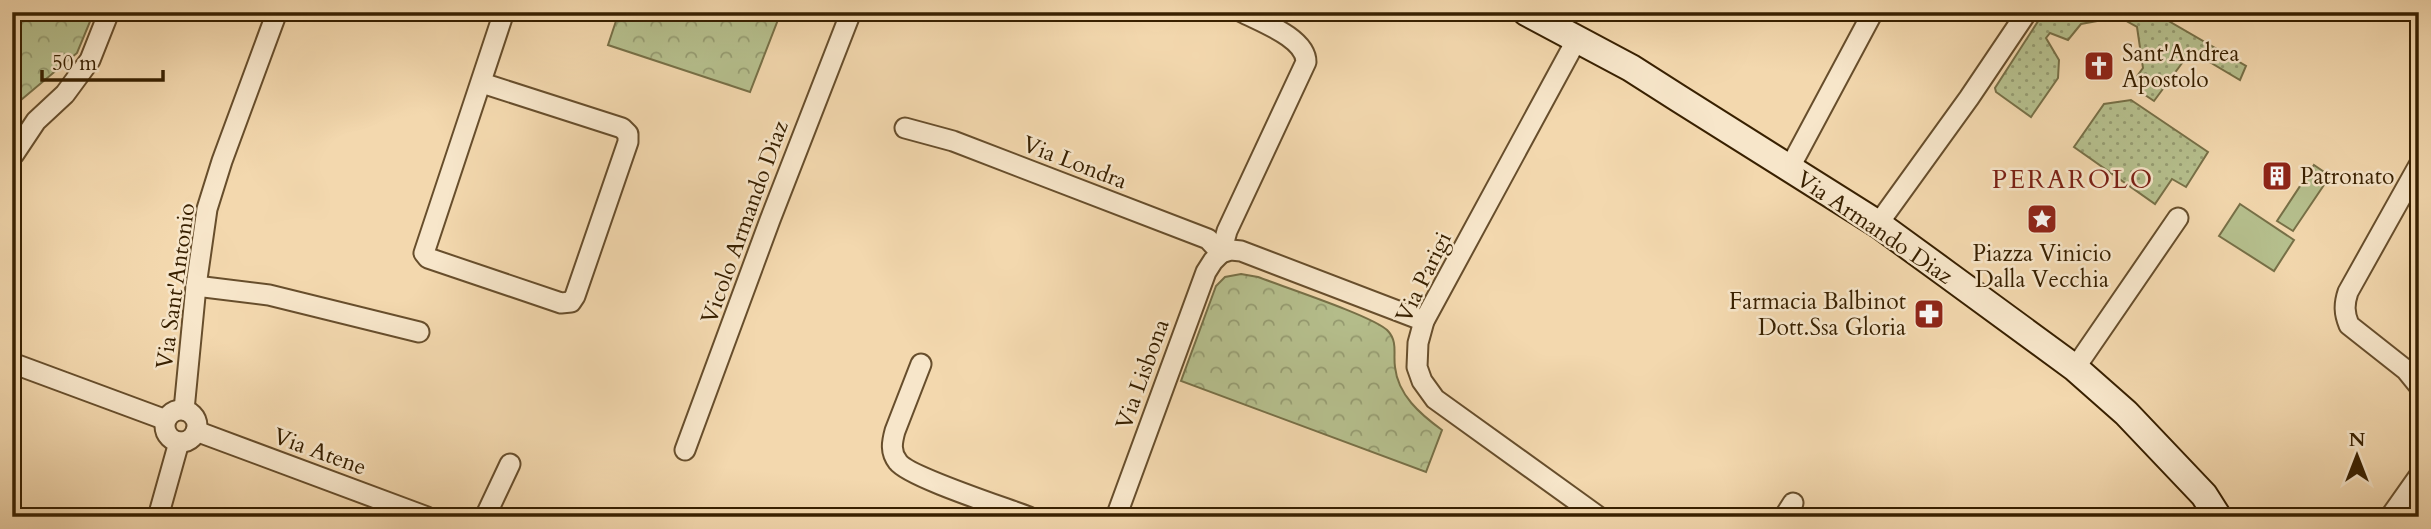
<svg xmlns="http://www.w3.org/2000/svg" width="2431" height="529" font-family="Cardo,serif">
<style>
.grass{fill:url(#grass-dots);stroke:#777047;stroke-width:2}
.park{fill:url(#park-crowns);stroke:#777047;stroke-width:2}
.pitch{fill:#b6c08e;stroke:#777047;stroke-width:2}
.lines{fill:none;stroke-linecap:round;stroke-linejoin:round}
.street-casing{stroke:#674e2c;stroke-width:23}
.secondary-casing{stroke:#382000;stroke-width:30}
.street{stroke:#f7e6ca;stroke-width:19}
.secondary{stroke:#f7e6ca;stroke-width:26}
.labels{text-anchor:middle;stroke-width:5;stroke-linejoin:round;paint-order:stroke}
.poi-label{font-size:23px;fill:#382000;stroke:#f7e6ca;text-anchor:start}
.street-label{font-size:23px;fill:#382000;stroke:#f7e6ca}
.quarter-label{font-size:26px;letter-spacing:2px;fill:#7a1f14;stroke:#f7e6ca}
</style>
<defs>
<pattern id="grass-dots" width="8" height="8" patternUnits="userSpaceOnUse" patternTransform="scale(1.75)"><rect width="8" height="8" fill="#b6c08e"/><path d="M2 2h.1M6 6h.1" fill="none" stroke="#959c72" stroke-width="1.8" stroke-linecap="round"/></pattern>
<pattern id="park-crowns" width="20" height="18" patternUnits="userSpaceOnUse" patternTransform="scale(1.75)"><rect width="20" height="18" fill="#b6c08e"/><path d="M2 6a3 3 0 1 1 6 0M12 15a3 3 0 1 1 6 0" fill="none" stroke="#959c72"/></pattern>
</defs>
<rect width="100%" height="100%" fill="#f3d8ae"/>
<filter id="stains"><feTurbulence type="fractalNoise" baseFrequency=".00286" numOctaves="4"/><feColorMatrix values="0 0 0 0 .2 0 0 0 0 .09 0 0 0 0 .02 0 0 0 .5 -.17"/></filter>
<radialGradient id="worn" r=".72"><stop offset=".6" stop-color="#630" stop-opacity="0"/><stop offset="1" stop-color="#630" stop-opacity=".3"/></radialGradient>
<g class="grass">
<polygon points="2044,12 2153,12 2246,66 2240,80 2191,51 2154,101 2142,93 2132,83 2143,68 2137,27 2119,17 2081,24 2068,40 2050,33 2046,38 2059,60 2058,78 2031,117 1996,92 1995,88"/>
<polygon points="2131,100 2208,152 2186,187 2172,179 2155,204 2074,147 2104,104"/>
</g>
<g class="park">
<polygon points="12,12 94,12 77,53 15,105 12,103"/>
<polygon points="619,12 625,14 626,12 781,12 750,92 608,45"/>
<path d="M1241 274 1258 277C1281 286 1376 317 1388 331 1398 342 1393 354 1395 367 1398 395 1420 414 1442 430L1426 472 1181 381 1216 286 1225 277Z"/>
</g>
<g class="pitch">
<polygon points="2314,165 2330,176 2293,231 2277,221"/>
<polygon points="2240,204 2294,240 2274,271 2219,236"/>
</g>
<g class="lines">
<g class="street-casing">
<g id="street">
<polyline points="1577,39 1424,321 1418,343 1417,367 1422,381 1435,399 1599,517"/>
<polyline points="482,83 622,128 628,134 628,142 575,296 571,302 561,303 428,258 424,253 504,12"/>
<polyline points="905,128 953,141 1208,239 1221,253 1231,250 1241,251 1424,321"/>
<polyline points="14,154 36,121 65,94 90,60 109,12"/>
<path d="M2419 165 2348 292C2344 304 2344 313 2349 325L2406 370 2419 386"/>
<polyline points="1789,169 1873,12"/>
<polyline points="1878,224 1969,98 2027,12"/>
<polyline points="196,286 269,295 419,332"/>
<polyline points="12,363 166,420"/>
<path d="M921 364 895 431C892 442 890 452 898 462 909 477 1006 508 1029 517"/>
<polyline points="2075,368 2178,218"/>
<polyline points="184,410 196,286 207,209 222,161 277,12"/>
<circle cx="181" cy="426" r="16"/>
<polyline points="196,431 427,517"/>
<polyline points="685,450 770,220 851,12"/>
<polyline points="158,517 179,442"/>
<polyline points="485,517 510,464"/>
<path d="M1116 517 1206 272 1213 261 1221 253 1227 231 1306 62C1306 38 1261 22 1242 12"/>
<polyline points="1784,517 1793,503"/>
<polyline points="2390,517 2419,476"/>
</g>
</g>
<g class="secondary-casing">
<polyline id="secondary" points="1526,12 1631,68 1678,98 1878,224 1948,275 2075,368 2126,413 2204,495 2218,517"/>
</g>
<use href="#street" class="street"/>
<use href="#secondary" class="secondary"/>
</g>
<defs>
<g id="church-square" transform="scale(1.575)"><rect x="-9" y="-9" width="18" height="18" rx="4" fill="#8f2418" stroke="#f7e6ca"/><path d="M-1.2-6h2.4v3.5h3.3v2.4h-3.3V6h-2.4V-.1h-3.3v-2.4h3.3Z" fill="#fff"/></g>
<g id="building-square" transform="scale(1.575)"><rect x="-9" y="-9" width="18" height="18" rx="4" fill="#8f2418" stroke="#f7e6ca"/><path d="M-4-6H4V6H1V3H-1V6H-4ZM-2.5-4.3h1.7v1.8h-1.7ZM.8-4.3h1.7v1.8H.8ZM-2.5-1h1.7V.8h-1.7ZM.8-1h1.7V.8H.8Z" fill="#fff"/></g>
<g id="sight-square" transform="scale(1.575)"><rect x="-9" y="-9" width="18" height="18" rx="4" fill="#8f2418" stroke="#f7e6ca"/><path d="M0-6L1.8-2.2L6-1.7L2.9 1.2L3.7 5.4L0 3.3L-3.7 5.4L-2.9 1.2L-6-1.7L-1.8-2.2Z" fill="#fff"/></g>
<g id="pharmacy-square" transform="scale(1.575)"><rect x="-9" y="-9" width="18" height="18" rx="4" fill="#8f2418" stroke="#f7e6ca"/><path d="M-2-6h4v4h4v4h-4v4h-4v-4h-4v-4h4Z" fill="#fff"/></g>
</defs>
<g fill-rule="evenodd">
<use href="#church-square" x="2099" y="66"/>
<use href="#building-square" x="2277" y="176"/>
<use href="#sight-square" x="2042" y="219"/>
<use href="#pharmacy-square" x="1929" y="314"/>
</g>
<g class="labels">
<g class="poi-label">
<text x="2122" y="61">Sant'Andrea<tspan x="2122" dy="26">Apostolo</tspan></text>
<text x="2300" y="184">Patronato</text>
<text x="2042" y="261" text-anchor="middle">Piazza Vinicio<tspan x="2042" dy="26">Dalla Vecchia</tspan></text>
<text x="1906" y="309" text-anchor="end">Farmacia Balbinot<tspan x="1906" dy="26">Dott.Ssa Gloria</tspan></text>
</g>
<g class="street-label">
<text transform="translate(1075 162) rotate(21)" y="8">Via Londra</text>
<text transform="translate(744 222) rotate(-70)" y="8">Vicolo Armando Diaz</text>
<text transform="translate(1875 227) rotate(34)" y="8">Via Armando Diaz</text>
<text transform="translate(1423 277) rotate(-64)" y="8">Via Parigi</text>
<text transform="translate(175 286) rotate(-82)" y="8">Via Sant'Antonio</text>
<text transform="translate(1142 374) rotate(-70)" y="8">Via Lisbona</text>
<text transform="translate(320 451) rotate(20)" y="8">Via Atene</text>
</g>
<g class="quarter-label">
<text x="2073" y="188">PERAROLO</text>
</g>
</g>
<rect width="2431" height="529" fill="none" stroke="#f3d8ae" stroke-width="42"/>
<rect x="14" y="14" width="2403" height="501" fill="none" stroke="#382000" stroke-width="3.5"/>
<rect x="21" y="21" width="2389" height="487" fill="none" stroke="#382000" stroke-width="2"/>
<g transform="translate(2357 456)" stroke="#f7e6ca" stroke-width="5" paint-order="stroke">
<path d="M0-5L12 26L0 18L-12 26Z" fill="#382000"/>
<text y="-10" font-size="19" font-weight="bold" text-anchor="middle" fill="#382000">N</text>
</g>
<path d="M42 70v10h121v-10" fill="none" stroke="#382000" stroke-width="3.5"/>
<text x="52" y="70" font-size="21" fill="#382000" stroke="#f7e6ca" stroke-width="5" paint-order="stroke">50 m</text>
<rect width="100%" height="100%" filter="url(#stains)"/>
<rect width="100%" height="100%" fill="url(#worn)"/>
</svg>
